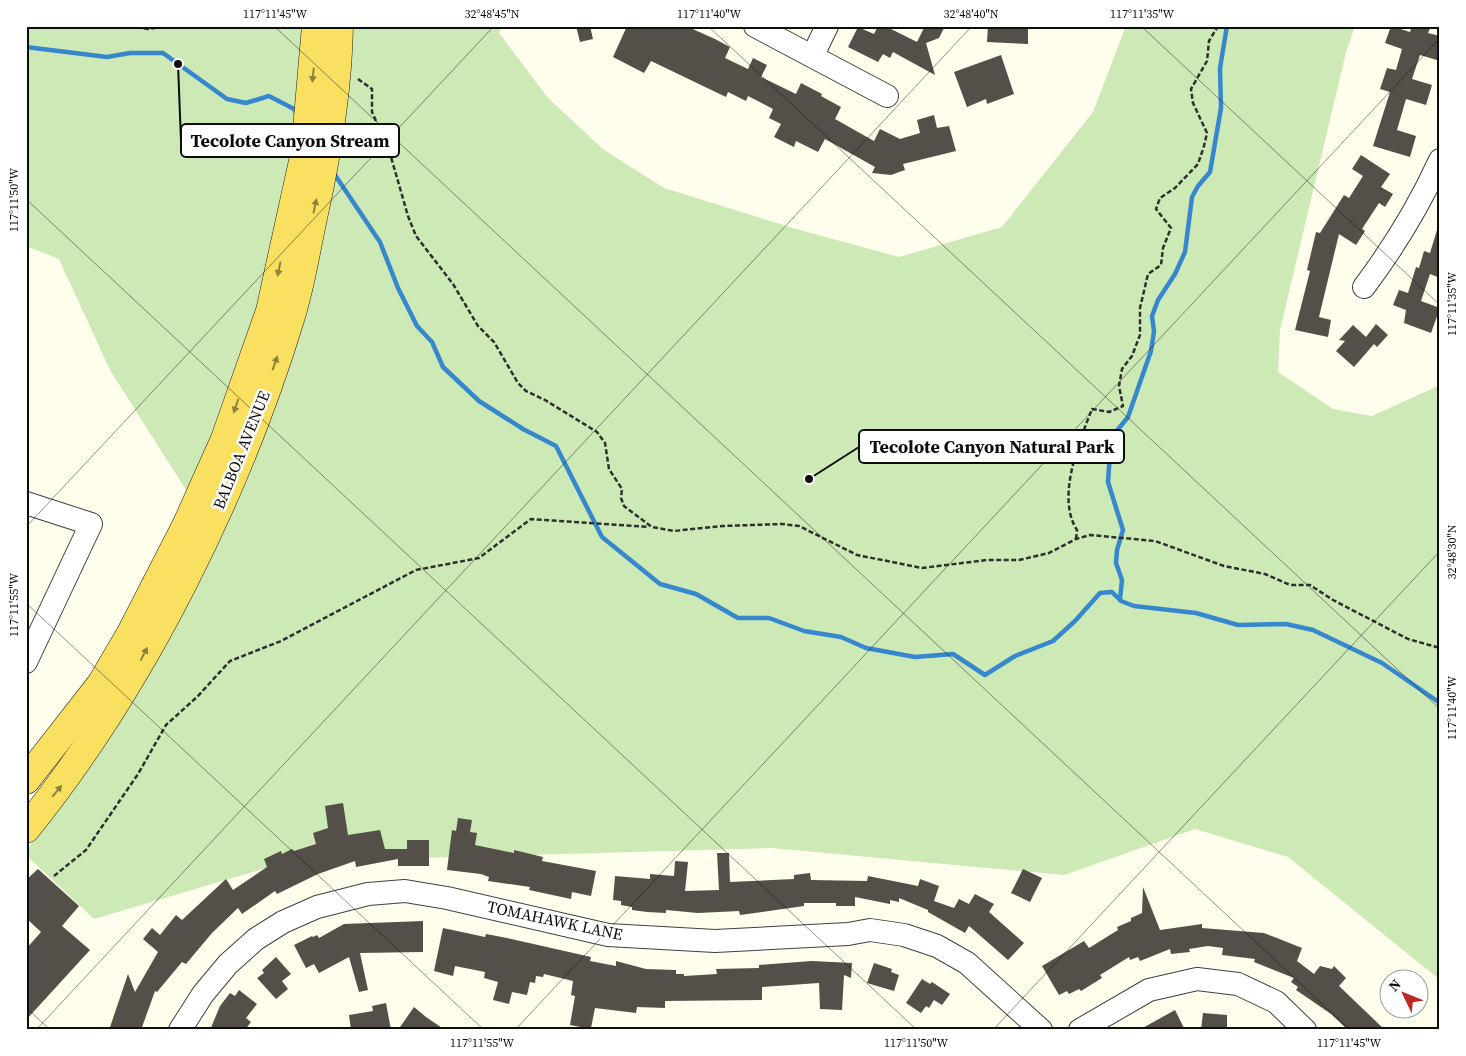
<svg xmlns="http://www.w3.org/2000/svg" width="1466" height="1056" font-family="'Source Serif 4',serif">
<style>
.green{fill:#cde9b6}
.lines{fill:none;stroke-linecap:round;stroke-linejoin:round}
.stream{stroke:#3787cf;stroke-width:4.5}
.building{fill:#554f49}
.minor-casing{stroke:#404040;stroke-width:24}
.major-casing{stroke:#1e1e1e;stroke-width:29}
.path{stroke:#2f2f2f;stroke-width:2.5;stroke-dasharray:5 2.5;stroke-linecap:butt}
.minor{stroke:#fff;stroke-width:22}
.major{stroke:#fae061;stroke-width:28}
.oneway{fill:#8f813b}
.ticks{fill:none;stroke:#0d0d0d;stroke-width:1;stroke-opacity:0.45}
.labels{text-anchor:middle;stroke-width:5;stroke-linejoin:round;paint-order:stroke}
.street-label{font-size:16px;fill:#0d0d0d;stroke:#fff}
.leader{fill:none;stroke:#0d0d0d;stroke-width:2}
.callout-dot{fill:#0d0d0d;stroke:#fff;stroke-width:2}
.callout{fill:#fff;stroke:#0d0d0d;stroke-width:2}
.callout-label{font-size:18px;text-anchor:middle;font-weight:bold;fill:#0d0d0d}
.neatline{fill:none;stroke:#0d0d0d;stroke-width:2}
.ticks-label{font-size:12px;text-anchor:middle;fill:#0d0d0d}
</style>
<rect width="100%" height="100%" fill="#fffdec"/>
<polygon class="green" points="26,26 503,26 499,33 548,98 604,150 664,188 796,229 899,257 1002,227 1093,112 1126,26 1355,26 1346,52 1280,330 1278,372 1333,409 1372,416 1440,385 1440,980 1288,857 1195,829 1064,875 771,848 382,859 263,869 94,919 26,855 26,851 145,680 183,613 219,542 110,370 59,259 26,246"/>
<g class="lines">
<g class="stream">
<polyline points="26,47 107,57 130,53 163,53 227,99 246,103 269,96 294,109 297,115"/>
<polyline points="335,175 380,242 398,288 417,326 432,342 443,367 479,401 523,429 556,446 602,537 660,584 696,594 738,618 769,618 804,631 841,637 866,648 915,657 953,654 985,675 1015,656 1053,641 1075,621 1100,593 1112,592 1121,601 1134,606 1196,613 1238,625 1286,624 1313,630 1382,663 1440,703"/>
<polyline points="1120,599 1122,580 1116,563 1117,550 1123,530 1108,482 1111,438 1128,417 1151,351 1154,331 1152,316 1158,300 1175,274 1185,252 1192,197 1198,186 1210,172 1221,108 1220,68 1227,26"/>
</g>
</g>
<g class="building">
<polygon points="576,26 590,26 593,39 580,42"/>
<polygon points="627,26 686,26 715,39 730,47 725,58 748,69 753,58 767,65 761,77 796,94 801,83 822,94 821,96 841,107 835,119 874,141 880,129 900,139 920,133 917,120 934,115 937,128 949,126 956,151 903,164 905,170 891,175 872,173 875,167 825,139 818,152 796,141 794,147 774,137 781,124 769,118 773,109 748,96 746,101 728,92 726,97 651,61 644,73 613,57"/>
<polygon points="878,26 885,26 917,42 925,26 945,26 939,38 926,43 935,75 893,52 890,58 883,54 878,62 848,47 858,27 874,34"/>
<polygon points="988,26 1028,26 1028,44 987,42"/>
<polygon points="1391,26 1410,32 1412,26 1431,26 1428,33 1440,36 1440,61 1420,55 1412,79 1432,85 1426,105 1406,99 1397,130 1416,136 1410,157 1373,146 1390,92 1380,89 1387,68 1396,70 1402,49 1385,43"/>
<polygon points="1001,55 1014,94 987,104 986,99 967,107 954,72"/>
<polygon points="1361,155 1390,174 1381,187 1393,194 1385,207 1379,203 1362,229 1365,231 1356,245 1339,234 1319,317 1331,320 1328,337 1295,330 1310,271 1307,270 1316,232 1320,233 1344,195 1349,198 1363,176 1352,169"/>
<polygon points="1437,230 1440,231 1440,278 1430,274 1421,301 1440,308 1431,333 1404,323 1406,310 1393,305 1399,290 1408,293 1416,267 1419,268 1424,251 1430,253"/>
<polygon points="1376,324 1388,335 1377,347 1374,344 1354,367 1336,351 1345,341 1339,340 1353,325 1366,337"/>
<polygon points="343,803 348,835 380,830 385,849 407,849 407,840 429,840 429,866 398,866 398,859 356,867 355,861 318,874 277,894 275,891 242,914 238,908 212,933 186,964 182,962 157,992 155,991 141,1030 109,1030 128,974 135,992 158,952 143,939 152,928 160,935 176,915 182,920 226,879 233,890 267,867 264,859 281,851 282,854 292,849 294,851 316,844 313,833 328,828 325,806"/>
<polygon points="458,818 472,820 470,832 477,833 475,845 514,853 514,850 543,857 542,861 596,871 591,896 572,892 571,899 529,890 530,887 488,881 489,877 481,874 447,870 452,830 456,831"/>
<polygon points="717,853 729,853 730,882 794,879 794,875 810,873 811,880 867,881 868,876 918,886 920,879 939,886 934,901 954,908 959,899 969,904 975,894 994,904 989,912 1024,943 1008,960 969,926 965,933 928,912 928,910 899,898 899,902 890,900 890,904 855,897 855,906 836,906 836,903 804,903 804,906 740,915 739,911 698,913 666,910 666,913 647,912 632,910 632,907 621,905 621,901 613,900 615,876 650,879 650,874 674,876 675,861 688,862 685,891 719,890"/>
<polygon points="38,869 79,906 62,926 90,950 26,1020 26,949 41,932 26,918 26,880"/>
<polygon points="1023,869 1042,878 1030,902 1011,893"/>
<polygon points="1143,887 1160,930 1202,924 1202,928 1264,933 1302,948 1297,961 1314,974 1320,966 1332,969 1334,966 1346,978 1339,986 1385,1030 1348,1030 1331,1014 1296,990 1298,987 1291,982 1294,978 1254,962 1255,959 1222,955 1223,948 1208,946 1189,949 1190,952 1171,954 1170,949 1140,961 1138,957 1130,960 1129,957 1100,975 1102,978 1081,991 1079,989 1069,994 1067,991 1059,995 1042,966 1084,941 1089,948 1118,930 1117,927 1131,921 1131,918 1142,913"/>
<polygon points="423,921 423,952 360,953 368,990 359,992 349,957 319,973 314,964 306,968 294,945 312,936 313,937 317,935 319,938 344,924"/>
<polygon points="443,928 485,937 486,934 507,938 591,957 590,961 616,966 616,961 646,969 676,970 676,974 684,974 684,976 717,974 716,969 759,968 759,965 812,961 852,963 851,978 844,975 842,1010 820,1009 819,983 762,987 762,1000 665,1001 665,1008 637,1007 636,1013 595,1008 591,1028 586,1028 570,1025 575,996 571,995 573,981 544,974 543,977 536,976 535,983 530,982 527,995 512,992 509,1004 493,1000 498,982 484,978 485,972 455,966 453,976 434,971"/>
<polygon points="276,957 291,974 282,981 288,989 276,999 257,978 264,973 262,970"/>
<polygon points="874,963 892,969 891,972 899,975 894,991 867,983"/>
<polygon points="922,979 930,984 932,982 950,994 942,1005 934,1000 929,1008 926,1006 921,1013 906,1003"/>
<polygon points="239,990 257,1004 246,1018 251,1022 245,1030 210,1030 220,1006 230,993 235,996"/>
<polygon points="386,1003 391,1030 351,1030 349,1015 373,1011 372,1006"/>
<polygon points="414,1007 426,1017 445,1030 398,1030"/>
<polygon points="1175,1010 1185,1030 1139,1030"/>
<polygon points="1203,1013 1227,1015 1227,1030 1201,1030"/>
</g>
<g class="lines">
<g class="minor-casing">
<g id="minor">
<polyline points="755,26 887,96"/>
<polyline points="813,55 827,26"/>
<path d="M1364 287C1394 247 1419 206 1440 160"/>
<polyline points="26,503 91,524 26,662"/>
<polyline points="180,1030 203,994 228,964 256,939 283,922 317,907 368,894 405,891 447,898 608,935 715,941 848,934 870,930 904,935 937,946 967,963 1041,1030"/>
<polyline points="1080,1030 1149,990 1197,979 1238,984 1276,1002 1305,1030"/>
</g>
</g>
<g class="major-casing">
<g id="major">
<polyline points="26,780 101,684 131,633 186,526 225,439 270,311 305,152 316,26"/>
<path d="M26 829C143 684 237 494 291 316 301 284 306 250 313 218 327 155 338 91 339 26"/>
</g>
</g>
<g class="path">
<polyline points="129,26 148,29 170,26"/>
<polyline points="358,79 372,89 372,112 389,150 408,216 416,236 453,284 478,326 494,342 518,383 526,391 545,400 597,432 605,443 609,469 622,489 621,498 624,506 652,527 674,531 723,526 782,524 799,526 857,555 922,568 987,560 1019,560 1049,553 1076,539 1090,535 1155,541 1224,566 1265,574 1290,585 1310,585 1333,600 1408,639 1440,648"/>
<path d="M1076 539 1077 530C1056 498 1079 442 1092 409L1109 412 1123 406 1119 386 1122 369 1132 356 1140 335V308L1148 274 1161 265 1163 248 1171 228 1156 209 1160 198 1175 188 1198 164 1204 146 1207 133 1193 103 1191 89 1207 61 1209 41 1218 26"/>
<polyline points="54,876 86,850 138,774 166,725 197,697 230,661 281,641 416,570 479,558 531,519 649,527"/>
</g>
<use href="#minor" class="minor"/>
<use href="#major" class="major"/>
</g>
<defs><path id="oneway-solid" d="M-6-.8H1V-3.2L6.5 0L1 3.2V.8H-6Z" transform="scale(1.25)"/></defs>
<g class="oneway">
<use href="#oneway-solid" transform="translate(313 75) rotate(96)"/>
<use href="#oneway-solid" transform="translate(315 206) rotate(-78)"/>
<use href="#oneway-solid" transform="translate(279 269) rotate(102)"/>
<use href="#oneway-solid" transform="translate(275 363) rotate(-71)"/>
<use href="#oneway-solid" transform="translate(236 406) rotate(109)"/>
<use href="#oneway-solid" transform="translate(144 654) rotate(-62)"/>
<use href="#oneway-solid" transform="translate(57 791) rotate(-51)"/>
</g>
<path class="ticks" d="M274 26 1350 1030M708 26 1440 709M1141 26 1440 305M26 199 917 1030M26 527 494 26M26 603 484 1030M26 1007 50 1030M36 1030 972 26M515 1030 1440 38M993 1030 1440 551"/>
<g class="labels">
<g class="street-label">
<text transform="translate(241 450) rotate(-68)" y="6">BALBOA AVENUE</text>
<text transform="translate(555 920) rotate(12)" y="6">TOMAHAWK LANE</text>
</g>
</g>
<path class="leader" d="M178 64L181 141M809 479L859 447"/>
<g class="callout-dot">
<circle cx="178" cy="64" r="5"/>
<circle cx="809" cy="479" r="5"/>
</g>
<g class="callout">
<rect x="181" y="124" width="218" height="33" rx="5"/>
<rect x="859" y="430" width="265" height="33" rx="5"/>
</g>
<g class="callout-label">
<text x="290" y="147">Tecolote Canyon Stream</text>
<text x="992" y="453">Tecolote Canyon Natural Park</text>
</g>
<rect width="1466" height="1056" fill="none" stroke="#ffffff" stroke-width="55"/>
<g transform="translate(1404 994) rotate(313)"><circle r="24" fill="#ffffff" stroke="#9e9e9e"/>
<path d="M0-4L9 19L0 12L-9 19Z" fill="#be2723"/>
<text y="-8" font-size="14" font-weight="bold" text-anchor="middle" fill="#0d0d0d">N</text>
</g>
<rect x="28" y="28" width="1410" height="1000" class="neatline"/>
<g class="ticks-label">
<text x="275" y="18">117°11'45"W</text>
<text x="492" y="18">32°48'45"N</text>
<text x="709" y="18">117°11'40"W</text>
<text x="971" y="18">32°48'40"N</text>
<text x="1142" y="18">117°11'35"W</text>
<text transform="translate(14 200) rotate(-90)" y="4">117°11'50"W</text>
<text transform="translate(1452 304) rotate(-90)" y="4">117°11'35"W</text>
<text transform="translate(1452 552) rotate(-90)" y="4">32°48'30"N</text>
<text transform="translate(14 605) rotate(-90)" y="4">117°11'55"W</text>
<text transform="translate(1452 708) rotate(-90)" y="4">117°11'40"W</text>
<text x="482" y="1047">117°11'55"W</text>
<text x="916" y="1047">117°11'50"W</text>
<text x="1349" y="1047">117°11'45"W</text>
</g>
</svg>
